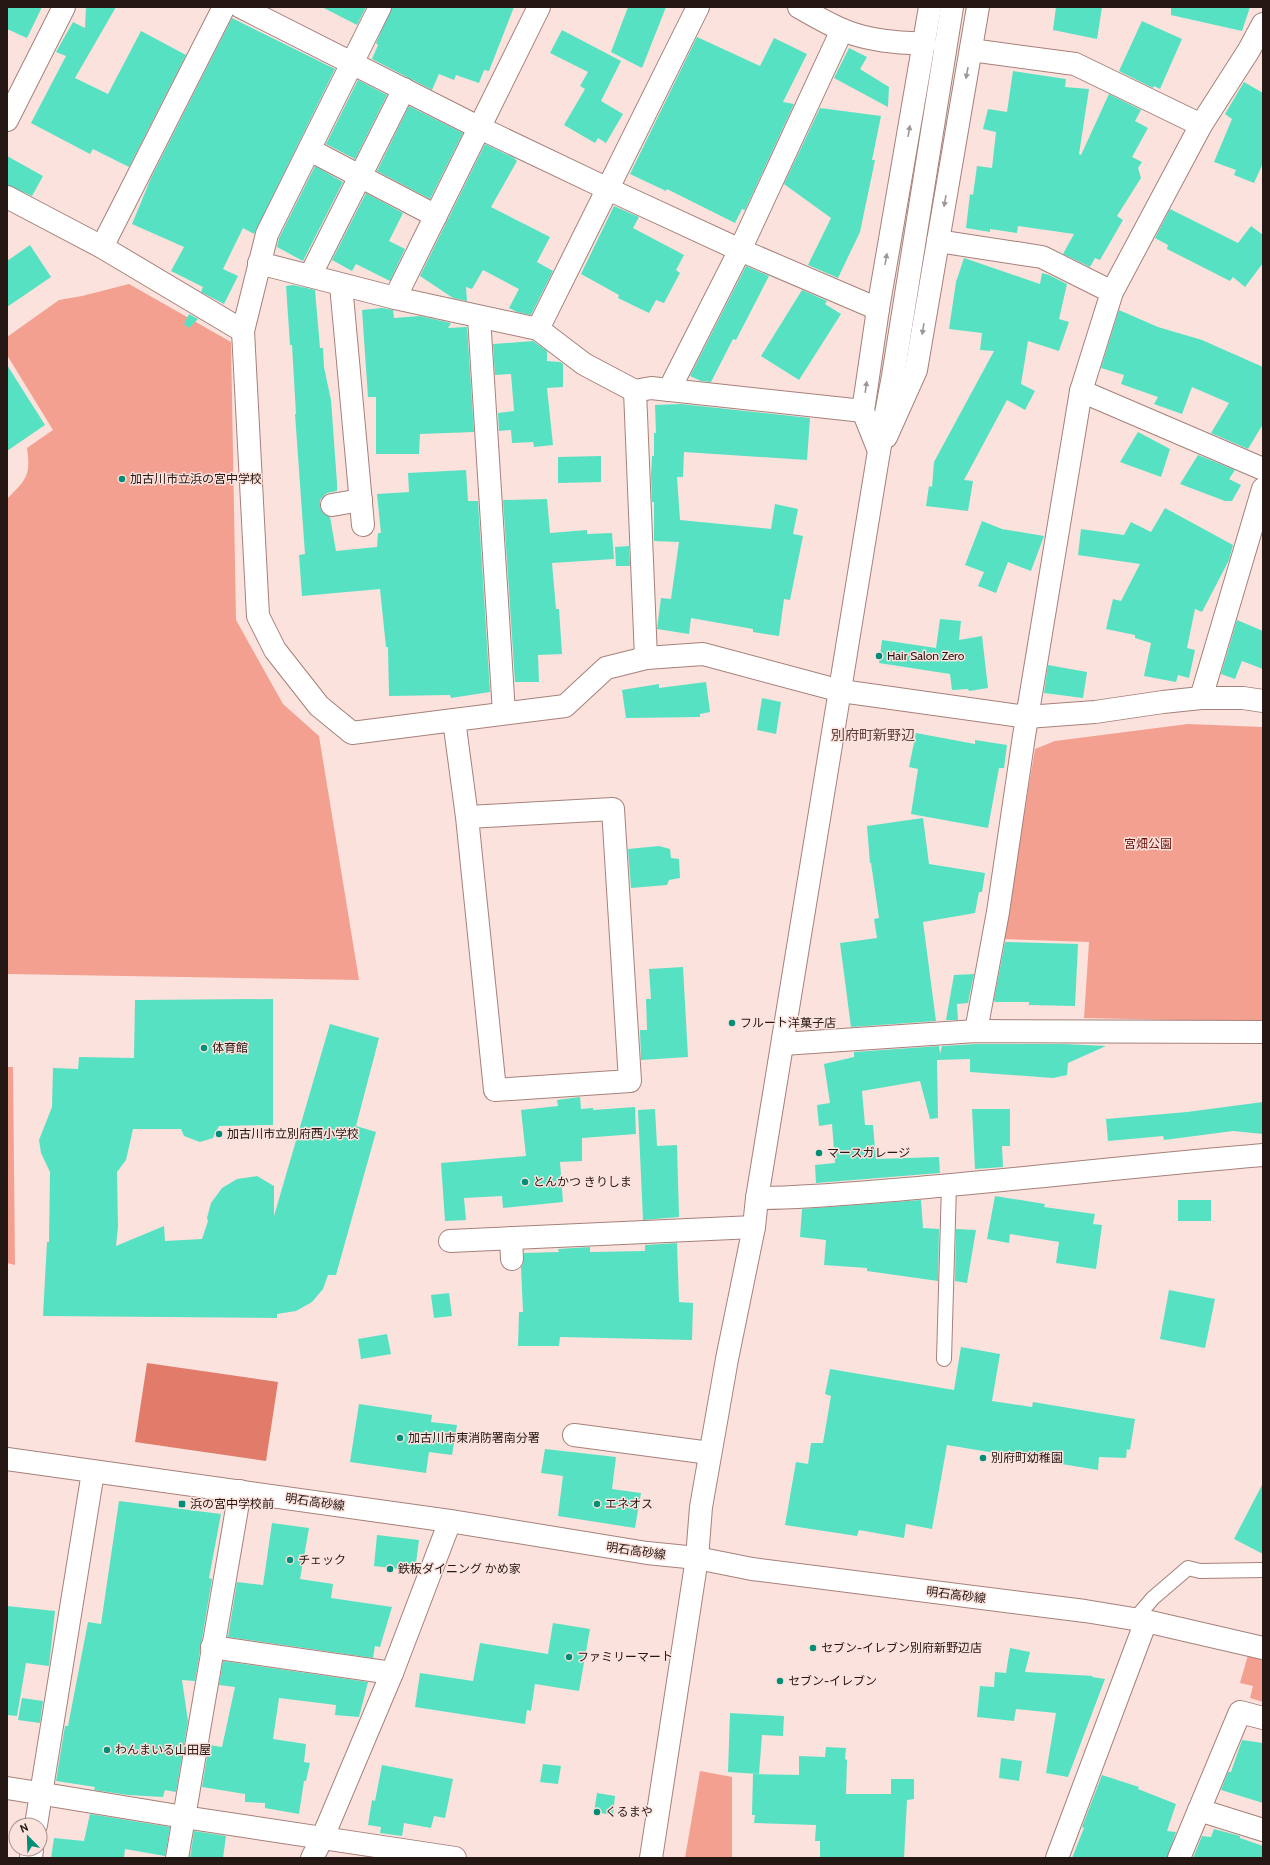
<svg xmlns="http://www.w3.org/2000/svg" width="1270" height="1865" font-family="Cabin,'Noto Sans JP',sans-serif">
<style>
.green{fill:#f3a091}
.water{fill:#e17c6b}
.building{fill:#56e1c2}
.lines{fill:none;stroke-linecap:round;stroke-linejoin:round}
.service-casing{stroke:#a6817a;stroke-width:16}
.minor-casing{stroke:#a6817a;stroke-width:24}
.tertiary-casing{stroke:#a6817a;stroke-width:24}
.secondary-casing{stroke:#a6817a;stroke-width:24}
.service{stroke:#fff;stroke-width:14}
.minor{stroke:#fff;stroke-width:22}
.tertiary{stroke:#fff;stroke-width:22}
.secondary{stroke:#fff;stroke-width:22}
.oneway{fill:#9d9795}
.poi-dot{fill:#028e76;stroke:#fbe2dd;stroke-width:1.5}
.labels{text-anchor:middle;stroke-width:3;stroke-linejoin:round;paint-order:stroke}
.poi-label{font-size:12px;fill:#251714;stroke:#fbe2dd;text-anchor:start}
.park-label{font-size:12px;fill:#6e1308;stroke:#fbe2dd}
.street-label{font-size:12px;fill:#251714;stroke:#fbe2dd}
.quarter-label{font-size:14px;fill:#63423c;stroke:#fbe2dd}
</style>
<rect width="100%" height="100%" fill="#fbe2dd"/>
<g class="green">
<path d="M129 284 231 342 236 620 283 704 319 736 359 980 7 974V499C26 480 31 476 27 448L53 430 7 355V337L59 300 82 296Z"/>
<polygon points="1188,724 1263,727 1263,1022 1084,1018 1089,942 1003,939 1035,749 1055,741"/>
<polygon points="7,1067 13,1067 15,1265 7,1263"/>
<polygon points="1248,1655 1263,1659 1263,1702 1250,1698 1253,1686 1240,1683"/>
<polygon points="700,1771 732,1777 732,1858 685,1858"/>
</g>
<polygon class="water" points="147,1363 278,1382 266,1461 135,1442"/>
<g class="building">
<polygon points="7,7 42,7 27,38 7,29"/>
<polygon points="86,7 116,7 75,78 108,94 141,31 186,55 129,167 93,149 90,154 31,123 66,56 56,52 73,22 85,28"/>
<polygon points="322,7 366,7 357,25"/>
<polygon points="392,7 514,7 489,71 484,70 479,83 456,75 454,80 439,74 432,90 372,59 378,45 376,43"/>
<polygon points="628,7 666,7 642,68 611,52"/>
<polygon points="1056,7 1102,7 1097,39 1053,30"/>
<polygon points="1171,7 1250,7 1242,31 1171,15"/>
<polygon points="232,18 335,69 254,234 243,228 223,269 238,276 224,304 201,292 203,287 171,271 184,247 132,224 151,178"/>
<polygon points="1142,21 1182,39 1160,89 1154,86 1153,88 1119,71"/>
<polygon points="562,30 621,61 601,101 623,114 606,143 598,138 595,143 564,125 585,89 580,86 588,72 550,53"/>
<polygon points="697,37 760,66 774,38 807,54 783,102 794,104 745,210 742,209 735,223 667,189 666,191 630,174"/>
<polygon points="849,48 867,57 860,69 889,87 888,107 834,78"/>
<polygon points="1013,71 1066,79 1065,87 1089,89 1079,154 1081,155 1109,94 1141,110 1135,121 1148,128 1132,157 1142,162 1138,168 1141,178 1117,216 1123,220 1100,260 1095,258 1090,267 1063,254 1074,234 1018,226 1017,233 990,229 990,232 966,228 970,194 973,195 977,166 992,168 996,132 983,129 988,109 1007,112"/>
<polygon points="358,80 387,95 355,159 326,144"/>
<polygon points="1244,82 1263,93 1263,163 1254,183 1234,175 1236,170 1214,162 1232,119 1225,114"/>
<polygon points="409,106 463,133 430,199 377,171"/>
<polygon points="820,108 881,116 872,160 875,160 860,232 838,278 808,265 831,218 784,184"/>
<polygon points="485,144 514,158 517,161 491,207 550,237 537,262 553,271 531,315 517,312 509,308 519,289 483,270 472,289 466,287 467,301 453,298 420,276"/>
<polygon points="7,156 43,176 32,196 7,185"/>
<polygon points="315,166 343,182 303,261 277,247 279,238"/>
<polygon points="366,193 403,213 389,241 405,249 390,281 356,264 352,271 332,260"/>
<polygon points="614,206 639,217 633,228 684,255 676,270 680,273 664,303 656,300 649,313 618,298 619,295 581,274"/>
<polygon points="1170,209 1238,243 1251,226 1263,235 1263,263 1245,287 1233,277 1230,281 1167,249 1168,245 1155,238"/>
<polygon points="30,245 51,277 7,307 7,261"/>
<polygon points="964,258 1040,284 1042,273 1049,275 1067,284 1059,319 1069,322 1059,351 1028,341 1021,384 1035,391 1025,410 1007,400 964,480 973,481 968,511 926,506 929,486 932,487 934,462 994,351 980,350 982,333 949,329 956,282"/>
<polygon points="746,266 769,276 736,340 733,339 711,382 701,381 690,376"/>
<polygon points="293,285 315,290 320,348 323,348 324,367 331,400 337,483 337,491 327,493 320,500 320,507 323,513 330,517 336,551 377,547 378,533 381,533 377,494 409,492 408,473 466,470 468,501 478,501 490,692 451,698 450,695 389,696 388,647 386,647 380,589 302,596 299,555 305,554 295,414 296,414 292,345 290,345 286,286"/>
<polygon points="802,290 827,301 825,304 841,314 799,380 761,356"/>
<polygon points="382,308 393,310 394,318 420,316 451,323 448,328 467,327 474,432 420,434 419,454 376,454 376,397 368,397 362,310"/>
<polygon points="1119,310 1158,327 1202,340 1263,367 1263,424 1248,449 1211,433 1229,403 1192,387 1182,414 1154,404 1158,397 1121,384 1124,375 1101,368"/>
<polygon points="189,314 198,319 189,328 184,324"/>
<polygon points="533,341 547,351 547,361 560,362 563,364 563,387 547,388 553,445 534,447 533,442 512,443 511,430 499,431 498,413 514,411 511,374 495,375 493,344"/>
<polygon points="7,365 45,425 7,451"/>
<polygon points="681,404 810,418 807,460 684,452 683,477 677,477 680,520 771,529 775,504 798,509 793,534 803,536 790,600 784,599 779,636 753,632 753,629 691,618 689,634 657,629 661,598 671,599 679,542 654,541 654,502 652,502 651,476 652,456 654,456 654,433 656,433 655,405"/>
<polygon points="1138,432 1170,449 1161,477 1120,462"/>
<polygon points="1198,455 1235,470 1229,479 1241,485 1232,501 1225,501 1180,484"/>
<polygon points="601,456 601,482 558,483 558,457"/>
<polygon points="547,499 550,533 587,530 587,534 612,533 614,559 552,563 556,609 559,609 562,654 538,655 539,682 515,682 503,500"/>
<polygon points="1165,508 1233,545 1229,560 1202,612 1195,609 1187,648 1195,650 1189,678 1178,675 1176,682 1144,676 1151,643 1135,638 1135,635 1106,629 1113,599 1121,601 1140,564 1078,555 1081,529 1124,535 1131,522 1151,532"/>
<polygon points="982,521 1002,529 1044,536 1031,571 1008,562 996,593 978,586 984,572 965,565"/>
<polygon points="629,546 630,566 616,566 615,547"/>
<polygon points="940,619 961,621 959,640 982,636 988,688 969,691 968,689 952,690 950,674 879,663 882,640 936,648"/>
<polygon points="1237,620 1263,631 1263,669 1242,661 1235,679 1221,674"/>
<polygon points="1048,665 1087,672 1083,698 1044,693"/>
<polygon points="706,682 710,712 700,714 700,717 626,718 622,690 659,684 659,688"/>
<polygon points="762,698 781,702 776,734 757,730"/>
<polygon points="916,733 975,744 975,740 1007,745 1004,768 999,768 988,828 911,814 918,769 909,767"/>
<polygon points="923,818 929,864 985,873 982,892 979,892 975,913 923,922 936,1021 851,1027 840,943 877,938 874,919 879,918 871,863 870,863 867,826"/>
<polygon points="659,846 670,849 671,858 679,859 680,878 669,880 667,885 631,888 628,849"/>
<polygon points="1005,942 1078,944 1075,1006 1029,1005 1029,1002 995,1002 994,1000"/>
<polygon points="683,967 688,1057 641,1060 640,1030 647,1030 646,999 651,999 649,969"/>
<polygon points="974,974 968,1003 957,1004 958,1020 946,1020 954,975"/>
<polygon points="273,999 273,1125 219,1126 213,1138 200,1142 184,1136 181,1129 133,1129 126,1160 117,1172 118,1227 116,1246 164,1226 165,1241 202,1239 208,1221 207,1218 211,1203 222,1188 237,1179 257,1176 274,1186 274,1216 330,1024 379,1038 356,1126 376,1132 336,1275 328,1275 323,1289 312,1302 296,1311 277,1314 277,1318 43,1316 47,1242 49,1242 50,1172 41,1153 39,1140 52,1107 53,1068 78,1069 79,1057 134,1058 135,1000"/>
<polygon points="976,1044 1064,1044 1106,1046 1068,1063 1067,1075 1053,1078 970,1072 970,1059 937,1060 938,1118 930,1119 920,1081 862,1091 865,1125 873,1125 876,1159 939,1157 940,1173 816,1183 815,1165 835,1163 832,1124 819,1126 817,1105 830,1103 824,1064 854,1057 854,1052 939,1046 940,1054 942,1046"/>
<polygon points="580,1097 581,1109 593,1108 593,1110 635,1107 636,1134 582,1138 582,1161 560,1162 563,1202 503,1208 502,1196 464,1198 466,1220 445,1221 441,1163 526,1156 521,1110 558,1106 557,1100"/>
<polygon points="1263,1102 1263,1134 1233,1131 1164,1140 1163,1136 1108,1141 1106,1119 1187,1112"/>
<polygon points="655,1109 657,1146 677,1145 679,1217 643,1220 638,1110"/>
<polygon points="972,1109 1010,1109 1010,1146 1002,1146 1003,1167 975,1169"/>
<polygon points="995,1196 1045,1204 1044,1207 1095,1214 1093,1224 1102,1225 1096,1269 1056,1263 1059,1242 1010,1234 1009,1243 987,1239"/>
<polygon points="921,1200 923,1228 939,1229 938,1281 867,1271 867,1268 824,1265 826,1240 800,1237 802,1209"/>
<rect x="1178" y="1200" width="33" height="21"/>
<polygon points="956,1229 976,1230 967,1283 955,1281"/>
<polygon points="677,1243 679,1302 693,1303 692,1340 560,1337 559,1346 518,1346 519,1312 523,1312 521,1267 523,1264 524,1253 559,1252 558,1249 590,1247 590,1252 645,1251 645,1245"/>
<polygon points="1169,1290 1215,1299 1205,1348 1160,1339"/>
<polygon points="449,1293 452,1316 434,1318 431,1295"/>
<polygon points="387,1334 391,1354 361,1359 358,1339"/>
<polygon points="961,1347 1000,1354 992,1401 1032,1407 1033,1402 1135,1419 1130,1450 1127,1449 1126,1458 1099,1457 1098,1470 947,1445 932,1529 906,1524 904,1538 859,1530 857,1536 785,1525 796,1462 808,1464 811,1443 823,1443 831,1396 825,1394 830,1369 954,1390"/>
<polygon points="359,1404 432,1415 431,1422 457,1425 452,1455 429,1452 426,1473 350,1462"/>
<polygon points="545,1449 616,1457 612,1489 641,1493 635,1528 558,1516 563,1476 541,1473"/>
<polygon points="1263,1483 1263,1554 1234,1539"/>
<polygon points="119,1501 221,1514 209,1578 212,1579 195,1681 182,1680 188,1721 176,1792 165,1790 163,1797 128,1795 94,1790 95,1787 56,1781 65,1726 68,1726 88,1622 101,1624"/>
<polygon points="272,1523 309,1528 300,1579 333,1584 331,1598 392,1607 380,1647 375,1646 373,1658 228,1637 237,1582 263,1585"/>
<polygon points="377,1535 419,1540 415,1571 374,1566"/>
<polygon points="7,1606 55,1611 49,1666 26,1663 17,1716 7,1715"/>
<polygon points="553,1623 590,1629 579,1691 535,1684 531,1711 527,1710 525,1724 415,1707 420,1673 473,1681 480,1643 548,1654"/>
<polygon points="1010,1648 1030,1652 1025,1672 1093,1676 1092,1677 1105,1679 1068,1777 1046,1773 1056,1713 1016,1709 1014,1721 977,1717 980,1686 994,1687 995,1672 1006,1673"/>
<polygon points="223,1661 368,1682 359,1717 335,1715 336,1705 279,1698 273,1739 306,1744 304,1762 310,1763 306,1781 304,1781 299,1814 265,1808 265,1803 245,1802 245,1794 202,1787 209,1745 222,1747 235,1687 219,1685"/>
<polygon points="22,1698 43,1701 40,1723 18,1720"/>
<polygon points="730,1713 784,1716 783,1736 762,1735 759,1774 728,1772"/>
<polygon points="1242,1740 1263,1743 1263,1803 1221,1790 1228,1772 1231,1772"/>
<polygon points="826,1747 846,1748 845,1759 847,1760 846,1794 891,1794 891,1779 914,1779 914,1799 907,1800 904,1858 820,1858 820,1841 815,1841 816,1825 754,1823 755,1815 752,1815 753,1774 799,1775 799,1756 825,1757"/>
<polygon points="1001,1758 1022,1761 1019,1781 999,1778"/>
<polygon points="543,1764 561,1766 558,1784 540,1782"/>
<polygon points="382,1765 453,1779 445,1818 434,1816 431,1828 404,1823 402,1836 380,1833 381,1827 368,1825 372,1800 375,1801"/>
<polygon points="1102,1775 1139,1787 1138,1789 1176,1804 1167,1831 1176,1832 1167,1858 1072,1858 1084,1828 1082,1827"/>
<polygon points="597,1793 615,1796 613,1815 594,1812"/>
<polygon points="90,1814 170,1827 165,1856 125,1849 124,1858 51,1858 54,1838 84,1841"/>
<polygon points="1214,1829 1240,1836 1240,1838 1263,1846 1263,1858 1193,1858 1202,1836 1211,1837"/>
<polygon points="194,1831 226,1836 223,1858 190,1858"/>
</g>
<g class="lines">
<g class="service-casing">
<g id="service">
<polyline points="944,1359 949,1185"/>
<polyline points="1135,1619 1153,1598 1188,1568 1200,1571 1263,1570"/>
</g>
</g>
<g class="minor-casing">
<g id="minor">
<polyline points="241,7 480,128 608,189 740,250 878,309"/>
<polyline points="380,7 267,234 243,331 258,616 275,650 319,706 352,733 454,720 467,817 495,1090 630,1081 613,809 467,817"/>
<path d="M799 7C813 15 828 24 843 30 866 40 900 44 925 43"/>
<polyline points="971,50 1075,64 1201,125"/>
<polyline points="7,120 64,7"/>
<polyline points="310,150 436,216"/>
<polyline points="7,197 102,247 243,331"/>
<polyline points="938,241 1042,257 1112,292"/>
<polyline points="102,247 224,7"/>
<polyline points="259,263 395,298 538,329 584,364 635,391 651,388 863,411"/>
<polyline points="310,276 404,89"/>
<polyline points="341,285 363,525"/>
<polyline points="395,298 539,7"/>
<polyline points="479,317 504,713"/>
<polyline points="538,329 698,7"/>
<polyline points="669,390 740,250 842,30"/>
<polyline points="635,391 646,658"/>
<polyline points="1081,391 1263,469"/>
<polyline points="886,437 916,370 978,7"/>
<polyline points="879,451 863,411 878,309 930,7"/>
<polyline points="332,505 361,500"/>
<polyline points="1201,698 1263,489"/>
<polyline points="976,1031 998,912 1024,736 1081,391 1112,292 1201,125 1249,50 1263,24"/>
<polyline points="783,1044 976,1031 1263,1032"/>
<path d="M757 1198C806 1198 855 1193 905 1189 1024 1179 1143 1165 1263 1155"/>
<polyline points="511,1238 512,1259"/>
<polyline points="450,1241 754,1227"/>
<polyline points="574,1435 710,1453"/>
<polyline points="212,1647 392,1673"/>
<polyline points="7,1788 184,1817 455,1858"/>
<polyline points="1199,1810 1263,1830"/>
<polyline points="36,1825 93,1472"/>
<polyline points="31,1858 32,1849"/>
<polyline points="177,1858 240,1491"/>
<polyline points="312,1858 322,1839 392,1673 450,1521"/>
<polyline points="1057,1858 1146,1621"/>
<polyline points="1179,1858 1240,1712 1263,1718"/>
</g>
</g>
<g class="tertiary-casing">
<g id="tertiary">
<polyline points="454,720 565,706 606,668 646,658 703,654 841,691 1027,717 1095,712 1163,702 1201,698 1243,698 1263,701"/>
<polyline points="651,1858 697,1558 701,1507 727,1359 754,1227 757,1198 879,451 893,376 952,7"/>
</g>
</g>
<g class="secondary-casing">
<polyline id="secondary" points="7,1459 450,1521 647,1553 697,1558 752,1569 1085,1611 1146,1621 1263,1648"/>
</g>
<use href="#service" class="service"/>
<use href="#minor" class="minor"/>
<use href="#tertiary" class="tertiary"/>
<use href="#secondary" class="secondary"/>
</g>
<defs><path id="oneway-solid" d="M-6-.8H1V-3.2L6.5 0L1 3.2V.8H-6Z"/></defs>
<g class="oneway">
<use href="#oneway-solid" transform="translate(967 73) rotate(100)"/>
<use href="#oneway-solid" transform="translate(909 131) rotate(-80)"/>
<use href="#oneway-solid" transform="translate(945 201) rotate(100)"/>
<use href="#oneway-solid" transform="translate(886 259) rotate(-80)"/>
<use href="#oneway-solid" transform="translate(923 329) rotate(99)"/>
<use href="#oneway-solid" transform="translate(866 387) rotate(-82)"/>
</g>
<g class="poi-dot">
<circle cx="122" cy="479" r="4"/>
<circle cx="879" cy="656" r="4"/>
<circle cx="732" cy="1023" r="4"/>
<circle cx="204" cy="1048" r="4"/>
<circle cx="219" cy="1134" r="4"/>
<circle cx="819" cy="1153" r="4"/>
<circle cx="525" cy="1182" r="4"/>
<circle cx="400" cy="1438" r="4"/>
<circle cx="983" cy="1458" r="4"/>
<rect x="178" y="1500" width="8" height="8" rx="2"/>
<circle cx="597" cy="1504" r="4"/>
<circle cx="290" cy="1560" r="4"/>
<circle cx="390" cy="1569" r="4"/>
<circle cx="813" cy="1648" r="4"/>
<circle cx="569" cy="1657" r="4"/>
<circle cx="780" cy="1681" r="4"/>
<circle cx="107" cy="1750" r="4"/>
<circle cx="597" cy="1812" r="4"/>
</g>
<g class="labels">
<g class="poi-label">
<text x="130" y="483">加古川市立浜の宮中学校</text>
<text x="887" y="660">Hair Salon Zero</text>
<text x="740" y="1027">フルート洋菓子店</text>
<text x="212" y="1052">体育館</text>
<text x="227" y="1138">加古川市立別府西小学校</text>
<text x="827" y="1157">マースガレージ</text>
<text x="533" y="1186">とんかつ きりしま</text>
<text x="408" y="1442">加古川市東消防署南分署</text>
<text x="991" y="1462">別府町幼稚園</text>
<text x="190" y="1508">浜の宮中学校前</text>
<text x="605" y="1508">エネオス</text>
<text x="298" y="1564">チェック</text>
<text x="398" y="1573">鉄板ダイニング かめ家</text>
<text x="821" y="1652">セブン-イレブン別府新野辺店</text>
<text x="577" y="1661">ファミリーマート</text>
<text x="788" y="1685">セブン-イレブン</text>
<text x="115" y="1754">わんまいる山田屋</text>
<text x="605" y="1816">くるまや</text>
</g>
<g class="park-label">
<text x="1148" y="848">宮畑公園</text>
</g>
<g class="street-label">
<text transform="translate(315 1502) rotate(8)" y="4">明石高砂線</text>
<text transform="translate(636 1551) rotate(8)" y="4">明石高砂線</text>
<text transform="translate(956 1595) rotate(7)" y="4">明石高砂線</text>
</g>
<g class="quarter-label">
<text x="873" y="740">別府町新野辺</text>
</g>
</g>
<rect width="1270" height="1865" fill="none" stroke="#251714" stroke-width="16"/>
<g transform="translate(28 1837) rotate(337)"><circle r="19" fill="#fbe2dd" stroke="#a5918d"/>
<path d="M0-3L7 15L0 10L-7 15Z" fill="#028e76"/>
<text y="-6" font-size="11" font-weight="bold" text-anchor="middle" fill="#251714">N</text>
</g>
</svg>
